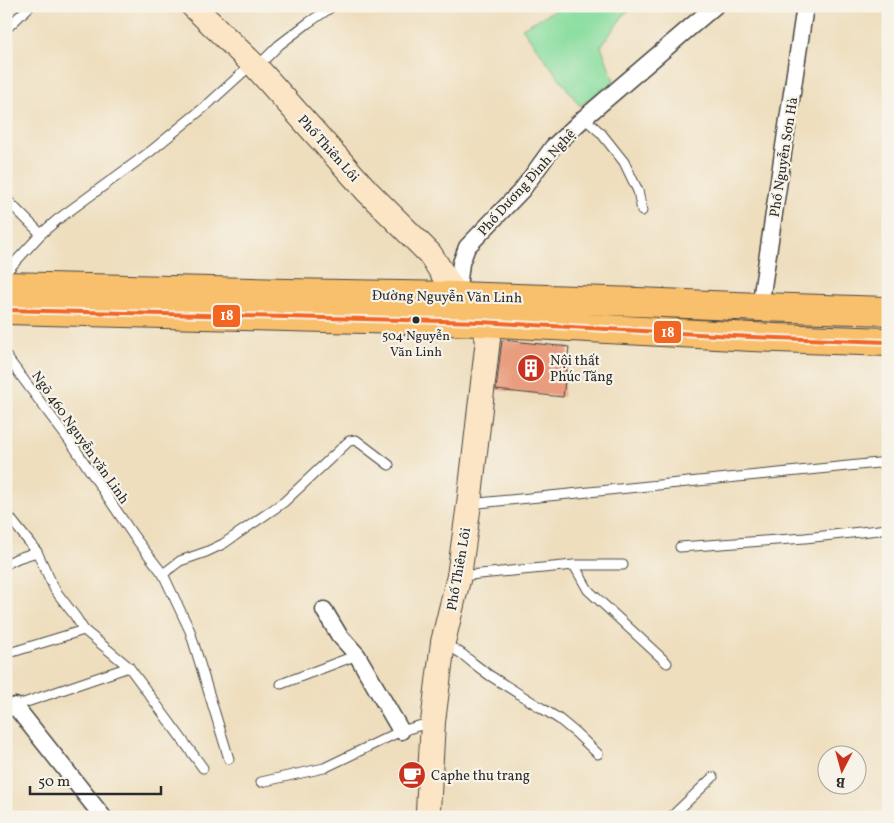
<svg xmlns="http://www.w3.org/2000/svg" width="894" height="823" font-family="Vollkorn,serif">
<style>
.green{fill:#8bdea0;stroke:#5b8466}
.building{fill:#e99d7f}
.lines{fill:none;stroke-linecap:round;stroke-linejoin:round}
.service-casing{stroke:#484641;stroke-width:11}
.minor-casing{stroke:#484641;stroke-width:19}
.secondary-casing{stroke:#484641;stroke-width:26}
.trunk-casing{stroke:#484641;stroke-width:30}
.service{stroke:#fff;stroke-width:9}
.minor{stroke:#fff;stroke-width:16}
.secondary{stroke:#fce5c4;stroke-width:24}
.trunk{stroke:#f8bf6c;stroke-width:28}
.bus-1-casing{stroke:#f7f3e8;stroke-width:8}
.bus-1{stroke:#f26522;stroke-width:4}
.bus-dot{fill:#2b2b2b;stroke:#f7f3e8;stroke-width:2}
.labels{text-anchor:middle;stroke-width:4.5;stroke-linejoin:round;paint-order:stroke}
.bus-label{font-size:13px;fill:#2b2b2b;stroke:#f7f3e8}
.street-label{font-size:14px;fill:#2b2b2b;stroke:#f7f3e8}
.poi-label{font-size:14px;fill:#2b2b2b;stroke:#f7f3e8;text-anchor:start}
.line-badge{stroke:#f7f3e8;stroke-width:2}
.badge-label{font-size:14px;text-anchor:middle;font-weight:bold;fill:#fff}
</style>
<rect width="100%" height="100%" fill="#f7f3e8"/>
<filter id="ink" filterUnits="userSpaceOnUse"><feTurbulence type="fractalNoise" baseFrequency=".02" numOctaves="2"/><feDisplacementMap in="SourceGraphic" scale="10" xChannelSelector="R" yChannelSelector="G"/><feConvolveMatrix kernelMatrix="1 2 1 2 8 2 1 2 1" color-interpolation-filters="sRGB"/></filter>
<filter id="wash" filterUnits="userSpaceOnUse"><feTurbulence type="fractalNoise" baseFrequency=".0096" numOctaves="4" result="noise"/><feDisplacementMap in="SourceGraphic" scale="20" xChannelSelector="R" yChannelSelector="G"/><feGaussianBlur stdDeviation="1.12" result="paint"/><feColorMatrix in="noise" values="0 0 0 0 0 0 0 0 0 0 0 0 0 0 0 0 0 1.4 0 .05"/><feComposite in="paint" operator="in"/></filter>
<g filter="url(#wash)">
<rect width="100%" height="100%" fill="#eedebe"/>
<polygon class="green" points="563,6 636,6 625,13 601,46 614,81 580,106 522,28"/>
<g id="blocks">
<polygon class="building" points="502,340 569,347 563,397 496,390"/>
</g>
</g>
<g filter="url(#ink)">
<use href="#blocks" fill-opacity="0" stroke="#484641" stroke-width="1"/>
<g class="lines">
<g class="service-casing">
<g id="service">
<polyline points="6,29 30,6"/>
<polyline points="257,67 279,45 308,23 333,6"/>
<polyline points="584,118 601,133 624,162 638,191 642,211"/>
<polyline points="6,199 41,234"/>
<polyline points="6,272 41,234 57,220 151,151 207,105 251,65"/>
<polyline points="6,356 74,447 133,535 163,574 190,631 229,759"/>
<polyline points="469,504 888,462"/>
<polyline points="6,513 37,552 55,590 75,616 84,630 129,667 203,768"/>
<polyline points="680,547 805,538 888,529"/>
<polyline points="6,564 18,558 37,552"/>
<polyline points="574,565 588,590 667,663"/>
<polyline points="163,574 180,561 206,552 223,544 284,502 349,441 356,440 389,465"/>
<polyline points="459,576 574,565 623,565"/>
<polyline points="446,644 462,654 473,663 489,675 559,719 576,733 598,754"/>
<polyline points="6,654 84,630"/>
<polyline points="281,684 357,655"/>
<polyline points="15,706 129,667"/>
<polyline points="261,782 324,768 401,731 432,722"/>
<polyline points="671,817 713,777"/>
</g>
</g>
<g class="minor-casing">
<g id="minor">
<polyline points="457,296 461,263 467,247 522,190 553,147 584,118 715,6"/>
<polyline points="760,307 805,6"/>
<polyline points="324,610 339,635 357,655 401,731"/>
<polyline points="6,709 15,706 103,817"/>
</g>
</g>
<g class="secondary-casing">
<polyline id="secondary" points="193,6 257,68 367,191 430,254 457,296 481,322 488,339 469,504 459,576 443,642 433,722 428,811 430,817"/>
</g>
<g class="trunk-casing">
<g id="trunk">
<polyline points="6,286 287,293 457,296 638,302 760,307 888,311"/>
<polyline points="6,310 481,322 752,337 888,342"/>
</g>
</g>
<use href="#service" class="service"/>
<use href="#minor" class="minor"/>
<use href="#secondary" class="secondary"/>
<use href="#trunk" class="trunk"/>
<g class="bus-1-casing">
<polyline id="bus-1" points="6,310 481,322 752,337 888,342"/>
</g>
<use href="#bus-1" class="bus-1"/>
</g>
</g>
<defs>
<g id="building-disc" transform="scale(1.4375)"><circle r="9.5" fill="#c8321e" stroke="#f7f3e8"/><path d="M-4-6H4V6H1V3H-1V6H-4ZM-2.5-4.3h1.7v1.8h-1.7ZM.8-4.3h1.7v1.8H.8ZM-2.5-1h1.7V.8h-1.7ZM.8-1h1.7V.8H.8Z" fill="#fff"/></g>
<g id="cafe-disc" transform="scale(1.4375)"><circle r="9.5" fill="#c8321e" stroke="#f7f3e8"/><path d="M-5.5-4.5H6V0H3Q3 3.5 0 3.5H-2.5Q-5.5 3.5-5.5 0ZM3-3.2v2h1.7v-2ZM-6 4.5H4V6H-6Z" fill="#fff"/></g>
</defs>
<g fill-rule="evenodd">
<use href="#building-disc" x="531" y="368"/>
<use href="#cafe-disc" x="412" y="775"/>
</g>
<circle class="bus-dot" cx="416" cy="320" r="4.5"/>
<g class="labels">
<g class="bus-label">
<text x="416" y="340">504 Nguyễn<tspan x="416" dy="16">Văn Linh</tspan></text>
</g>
<g class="street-label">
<text transform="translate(329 148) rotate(48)" y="5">Phố Thiên Lôi</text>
<text transform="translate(783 157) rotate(-81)" y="5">Phố Nguyễn Sơn Hà</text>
<text transform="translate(526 182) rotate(-48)" y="5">Phố Dương Đình Nghệ</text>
<text transform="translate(447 296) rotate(1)" y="5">Đường Nguyễn Văn Linh</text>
<text transform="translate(81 437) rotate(55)" y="5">Ngõ 460 Nguyễn văn Linh</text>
<text transform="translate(458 569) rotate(-80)" y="5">Phố Thiên Lôi</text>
</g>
<g class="poi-label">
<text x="550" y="365">Nội thất<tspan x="550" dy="16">Phúc Tăng</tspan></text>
<text x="431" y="780">Caphe thu trang</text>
</g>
</g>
<g class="line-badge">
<rect x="212" y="304" width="29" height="24" rx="5" fill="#f26522"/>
<rect x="653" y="320" width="29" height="24" rx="5" fill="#f26522"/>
</g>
<g class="badge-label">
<text x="227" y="320">18</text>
<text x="668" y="337">18</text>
</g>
<rect width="894" height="823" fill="none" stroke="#f7f3e8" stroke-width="25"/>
<g transform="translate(842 770) rotate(186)"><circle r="24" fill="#f7f3e8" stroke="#a5a39c"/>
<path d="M0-4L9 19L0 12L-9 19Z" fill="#c8321e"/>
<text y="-8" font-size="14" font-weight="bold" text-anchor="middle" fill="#2b2b2b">B</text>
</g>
<path d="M30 786v8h131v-8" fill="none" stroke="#2b2b2b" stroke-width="2.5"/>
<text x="38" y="786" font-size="15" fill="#2b2b2b" stroke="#f7f3e8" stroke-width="4" paint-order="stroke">50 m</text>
</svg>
